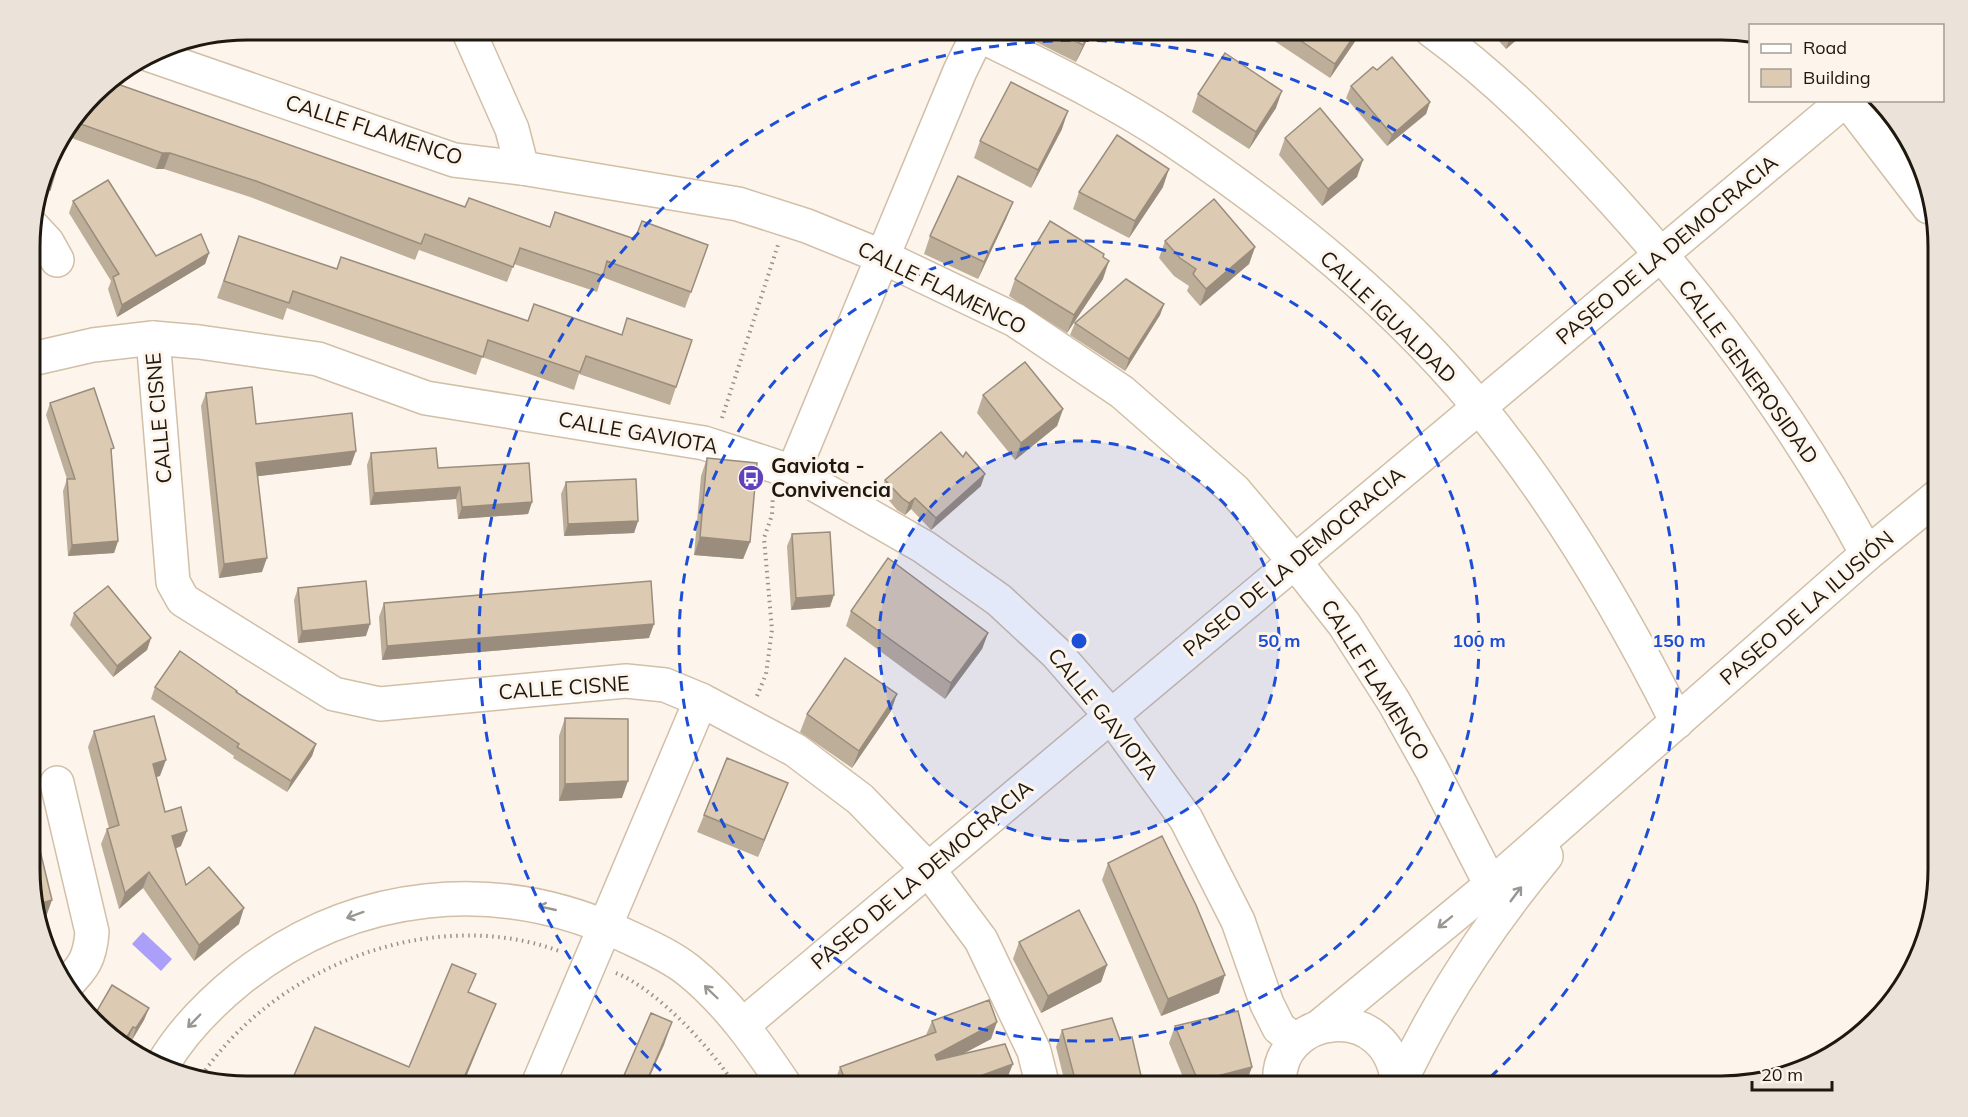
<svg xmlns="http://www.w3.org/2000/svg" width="1968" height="1117" font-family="Mulish,sans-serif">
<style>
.water{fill:#ab9ff9}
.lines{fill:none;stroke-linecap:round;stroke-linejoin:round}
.minor-casing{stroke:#d1bfa7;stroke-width:36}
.path{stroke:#999288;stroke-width:4;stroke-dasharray:1.5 4.5;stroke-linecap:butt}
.minor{stroke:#fff;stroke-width:33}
.wall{fill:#bdae99}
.shaded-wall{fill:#9a8d7d}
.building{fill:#dccab2;stroke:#9a8d7d;stroke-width:1.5}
.oneway{stroke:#9a9793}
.ring{fill:none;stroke:#1d4ed8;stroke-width:3;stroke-dasharray:10 8}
.labels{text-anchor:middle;stroke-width:6;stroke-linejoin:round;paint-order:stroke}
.street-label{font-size:21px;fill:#1e180f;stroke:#fdf5eb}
.poi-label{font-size:21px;font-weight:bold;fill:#1e180f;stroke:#fdf5eb;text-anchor:start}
.rim{fill:none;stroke:#1e180f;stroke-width:3}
.centre{fill:#1d4ed8;stroke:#fdf5eb;stroke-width:3}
.ring-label{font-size:18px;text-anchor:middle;font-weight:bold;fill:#1d4ed8;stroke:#fdf5eb;stroke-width:6;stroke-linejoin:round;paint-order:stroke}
</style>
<rect width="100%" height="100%" fill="#fdf5eb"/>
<polygon class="water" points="143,932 172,959 161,971 132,944"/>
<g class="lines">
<g class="minor-casing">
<g id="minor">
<polyline points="468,30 512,129 522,168"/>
<path d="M1431 30C1498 79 1557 139 1613 200 1711 308 1798 426 1867 554"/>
<path d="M979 35C1044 67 1112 99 1173 140 1285 215 1394 303 1479 407 1557 502 1622 612 1677 722"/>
<polyline points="150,55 454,160 522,168 738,204 807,226 883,257 1015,320 1122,392 1234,490 1295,562 1344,624 1394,702 1432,770 1491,885"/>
<polyline points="1847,100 1929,207"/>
<polyline points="32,226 47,242 57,260"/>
<polyline points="153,338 173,582 183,600 334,694 380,704 626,681 665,685 701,700 795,750 860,799 928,869 981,940 1034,1051 1043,1087"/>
<polyline points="32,359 93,345 153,338 199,342 318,359 426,398 704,443 793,472 924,547 999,600 1056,653 1111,716 1186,819 1238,921 1267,1004 1279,1028 1296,1041"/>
<polyline points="793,472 960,71 980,30"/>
<path d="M57 783 92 932C90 958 84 967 65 986"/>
<polyline points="744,1024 1845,100"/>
<polyline points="1319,1027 1491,885 1867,554 1938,496"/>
<path d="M163 1064C183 1030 210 1003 241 978 352 890 496 875 624 935 645 945 669 955 688 970 728 1002 757 1044 786 1087"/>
<polyline points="537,1087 701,700"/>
<path d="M1280 1087C1272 1013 1392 995 1398 1087"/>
<path d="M1398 1087C1437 1003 1487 927 1546 856"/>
</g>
</g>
<g class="path">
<polyline points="722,418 778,245"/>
<polyline points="757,696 766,674 772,630 764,538 772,515 773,494"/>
<path d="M616 973C658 990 712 1049 736 1087"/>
<path d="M202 1075C277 965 434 904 562 952"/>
</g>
<use href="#minor" class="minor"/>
</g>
<g class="wall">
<polygon points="1021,30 1092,30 1076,62 1020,34"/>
<polygon points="1240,30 1249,30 1246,34"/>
<polygon points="1258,30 1361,30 1358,37 1330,78"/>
<polygon points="1489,30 1528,30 1506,49"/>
<polygon points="1377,70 1430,102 1426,114 1387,146 1346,98 1351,86"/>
<polygon points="104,84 465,207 550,227 635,239 708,245 685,308 602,277 597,292 514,264 507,282 419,250 415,260 250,197 164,169 156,169 66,136 50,190 44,206 37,204 53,151"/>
<polygon points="1198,94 1276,108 1249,149 1192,112"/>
<polygon points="1062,129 1031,188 974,158 980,141"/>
<polygon points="1285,138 1357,177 1322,206 1279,155"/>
<polygon points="1163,187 1129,238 1073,209 1079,192"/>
<polygon points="73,201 156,256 209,253 205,264 117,317 108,289 111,281 69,213"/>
<polygon points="1013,202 1006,219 978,279 924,254 930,236"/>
<polygon points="239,236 676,387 670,405 579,374 574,390 482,357 476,375 287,308 283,320 217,298"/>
<polygon points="1165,241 1255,247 1249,264 1200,306 1187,291 1189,286 1174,276 1159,258"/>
<polygon points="1103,258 1103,279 1067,333 1009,296 1015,279"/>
<polygon points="1164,304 1160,315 1125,371 1070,335 1075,323"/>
<polygon points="206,393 256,424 351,465 258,476 262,572 219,578 201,406"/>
<polygon points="983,395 1063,409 1057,426 1015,460 977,413"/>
<polygon points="50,403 111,455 118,541 114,553 68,556 63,491 67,479 46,415"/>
<polygon points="371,453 438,468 532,502 528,514 458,519 456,499 370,505 367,465"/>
<polygon points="707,458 750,542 743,559 694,555 701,476"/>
<polygon points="885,480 981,486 931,530 911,509 905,515 897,510 881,491"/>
<polygon points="566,482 638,521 634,533 564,536 561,494"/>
<polygon points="792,534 830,607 791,610 787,546"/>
<polygon points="298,588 366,636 298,643 294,600"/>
<polygon points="384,603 649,638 382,660 379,617"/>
<polygon points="851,611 988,633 982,649 945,699 846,626"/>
<polygon points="74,613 151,638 147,650 113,677 70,625"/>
<polygon points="155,687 237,693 316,744 312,756 287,792 233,758 234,756 151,699"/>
<polygon points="891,711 852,768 800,732 807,714"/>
<polygon points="565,718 622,798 559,801 559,736"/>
<polygon points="94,731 160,776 156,777 165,812 181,846 175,849 186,885 239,924 194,961 143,888 119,909 101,844 107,829 109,828 88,747"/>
<polygon points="781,800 758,857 697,832 704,815"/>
<polygon points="1108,863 1219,993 1161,1016 1102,880"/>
<polygon points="1019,942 1107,965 1101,982 1041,1013 1013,959"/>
<polygon points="149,1008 144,1020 132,1040 128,1039 125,1045 94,1016"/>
<polygon points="932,1021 991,1039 963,1054 1006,1081 991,1087 835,1087 834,1084 840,1067 926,1035"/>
<polygon points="1175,1026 1252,1067 1245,1085 1237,1087 1187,1087 1169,1043"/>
<polygon points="1062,1030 1120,1040 1142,1080 1140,1087 1066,1087 1056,1047"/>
</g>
<g class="shaded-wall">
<polygon points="1090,30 1092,30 1076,62 1083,45"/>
<polygon points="1358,30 1361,30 1358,37 1330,78 1335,64"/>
<polygon points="1518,30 1528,30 1506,49 1510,37"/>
<polygon points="1282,91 1276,108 1249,149 1256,132"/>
<polygon points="1430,102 1426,114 1387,146 1392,135"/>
<polygon points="1068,111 1062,129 1031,188 1038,170"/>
<polygon points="162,153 170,153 164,169 156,169"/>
<polygon points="1363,160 1357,177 1322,206 1328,189"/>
<polygon points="1169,169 1163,187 1129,238 1135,221"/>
<polygon points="1013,202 1006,219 978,279 984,262"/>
<polygon points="1255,247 1249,264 1200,306 1206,289"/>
<polygon points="209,253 205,264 117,317 122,305"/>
<polygon points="1109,261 1103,279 1067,333 1074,315"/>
<polygon points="1164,304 1160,315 1125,371 1129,359"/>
<polygon points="1063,409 1057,426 1015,460 1021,443"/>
<polygon points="356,451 351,465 251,477 256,463"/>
<polygon points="985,474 981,486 931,530 936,518"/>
<polygon points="460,487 456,499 370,505 374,493"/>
<polygon points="915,498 911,509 905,515 909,503"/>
<polygon points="532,502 528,514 458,519 462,507"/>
<polygon points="638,521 634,533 564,536 568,524"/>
<polygon points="700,537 750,542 743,559 694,555"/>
<polygon points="118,541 114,553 68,556 72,545"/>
<polygon points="267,558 262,572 219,578 224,564"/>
<polygon points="834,595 830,607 791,610 796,598"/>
<polygon points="370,624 366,636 298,643 302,631"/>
<polygon points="654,624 649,638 382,660 387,646"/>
<polygon points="988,633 982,649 945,699 951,683"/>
<polygon points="151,638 147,650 113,677 117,666"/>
<polygon points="897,694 891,711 852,768 859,751"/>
<polygon points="316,744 312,756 287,792 291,781"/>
<polygon points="166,760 160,776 147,779 153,764"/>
<polygon points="628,781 622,798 559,801 565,784"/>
<polygon points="788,783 781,800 758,857 764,840"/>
<polygon points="187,831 181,846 166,852 172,836"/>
<polygon points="149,872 143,888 119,909 125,893"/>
<polygon points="52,900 46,917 40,918 35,905"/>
<polygon points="244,908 239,924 194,961 199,945"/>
<polygon points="1107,965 1101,982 1041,1013 1048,996"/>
<polygon points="1225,975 1219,993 1161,1016 1168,999"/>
<polygon points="496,1004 487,1026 462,1087 460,1087"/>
<polygon points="149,1008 144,1020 132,1040 136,1028"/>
<polygon points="672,1022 664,1045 645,1087 649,1076"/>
<polygon points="997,1022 991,1039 928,1072 935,1055"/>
<polygon points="133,1027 128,1039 125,1045 123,1043"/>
<polygon points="1013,1064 1006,1081 991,1087 950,1087"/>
<polygon points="1252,1067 1245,1085 1237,1087 1196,1087 1198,1081"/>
<polygon points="1142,1080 1140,1087 1114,1087"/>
</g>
<g class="building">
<polygon points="1053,30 1090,30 1083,45"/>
<polygon points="1285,30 1358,30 1335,64"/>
<polygon points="1504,30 1518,30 1510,37"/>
<polygon points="1225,53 1282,91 1256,132 1198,94"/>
<polygon points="1392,57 1430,102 1392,135 1351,86 1373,67 1377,70"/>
<polygon points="109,81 465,207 469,198 550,227 555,212 635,239 642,221 708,245 691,292 607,261 603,276 520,248 513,267 425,234 421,244 256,181 170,153 162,153 75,122 104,84"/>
<polygon points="1011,82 1068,111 1038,170 980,141"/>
<polygon points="1320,108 1363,160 1328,189 1285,138"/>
<polygon points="67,133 50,190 42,188 53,151"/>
<polygon points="1117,135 1169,169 1135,221 1079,192"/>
<polygon points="958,176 1013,202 984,262 930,236"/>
<polygon points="108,180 156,256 201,234 209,253 122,305 113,277 119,274 73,201"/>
<polygon points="1214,199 1255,247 1206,289 1193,274 1196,269 1180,258 1165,241"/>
<polygon points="1050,221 1104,254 1103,257 1109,261 1074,315 1015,279"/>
<polygon points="239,236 337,269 341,257 528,321 534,304 622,335 627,318 692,340 676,387 586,356 580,372 488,340 483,357 293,291 289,303 224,281"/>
<polygon points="1126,279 1164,304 1129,359 1075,323"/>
<polygon points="1025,362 1063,409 1021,443 983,395"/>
<polygon points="252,387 256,424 352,413 356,451 256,463 267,558 224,564 206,393"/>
<polygon points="94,388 114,448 111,449 118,541 72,545 67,479 75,479 50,403"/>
<polygon points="941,432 963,457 966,452 985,474 936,518 915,498 909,503 902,498 885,480"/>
<polygon points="436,448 438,468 529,463 532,502 462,507 460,487 374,493 371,453"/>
<polygon points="707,458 757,463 750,542 700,537"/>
<polygon points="636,479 638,521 568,524 566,482"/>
<polygon points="830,532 834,595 796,598 792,534"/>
<polygon points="888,558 988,633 951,683 851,611"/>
<polygon points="366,581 370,624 302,631 298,588"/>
<polygon points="651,581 654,624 387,646 384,603"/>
<polygon points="108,586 151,638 117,666 74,613"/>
<polygon points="180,651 237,691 236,692 316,744 291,781 237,747 239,744 155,687"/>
<polygon points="845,658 897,694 859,751 807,714"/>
<polygon points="154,716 166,760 153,764 165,812 181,807 187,831 172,836 186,885 209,867 244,908 199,945 149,872 125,893 107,829 119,825 94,731"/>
<polygon points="565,718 628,719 628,781 565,784"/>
<polygon points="727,758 788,783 764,840 704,815"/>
<polygon points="36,834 52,900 35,905 32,897 32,835"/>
<polygon points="1162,836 1196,905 1225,975 1168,999 1108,863"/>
<polygon points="1079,910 1107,965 1048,996 1019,942"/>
<polygon points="452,964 476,974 468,992 496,1004 460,1087 289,1087 315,1027 409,1067"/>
<polygon points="112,985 149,1008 136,1028 133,1027 123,1043 94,1016"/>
<polygon points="989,1000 997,1022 935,1055 937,1060 1005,1044 1013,1064 950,1087 848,1087 840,1067 936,1032 932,1021"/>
<polygon points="1238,1011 1252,1067 1198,1081 1175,1026"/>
<polygon points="651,1013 672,1022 649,1076 659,1081 656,1087 619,1087"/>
<polygon points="1112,1018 1120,1040 1132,1037 1142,1080 1114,1087 1077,1087 1062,1030"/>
</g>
<defs><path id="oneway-shaft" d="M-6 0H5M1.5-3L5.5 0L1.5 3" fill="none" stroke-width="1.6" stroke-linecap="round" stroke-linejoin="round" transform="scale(1.5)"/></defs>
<g class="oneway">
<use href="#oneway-shaft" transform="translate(1516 894) rotate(-53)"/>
<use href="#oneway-shaft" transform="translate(547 908) rotate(-167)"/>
<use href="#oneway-shaft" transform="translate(355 915) rotate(160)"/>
<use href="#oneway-shaft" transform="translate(1445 922) rotate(141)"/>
<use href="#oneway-shaft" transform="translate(711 992) rotate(-136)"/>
<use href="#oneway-shaft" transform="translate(194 1021) rotate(134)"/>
</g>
<circle cx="1079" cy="641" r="200" fill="#1d4ed8" fill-opacity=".12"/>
<g class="ring">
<circle cx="1079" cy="641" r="200"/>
<circle cx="1079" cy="641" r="400"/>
<path d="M674 1083A600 600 0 1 1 1484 1083"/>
</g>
<defs>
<g id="bus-disc" transform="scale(1.35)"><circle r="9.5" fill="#6043bc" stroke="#fdf5eb"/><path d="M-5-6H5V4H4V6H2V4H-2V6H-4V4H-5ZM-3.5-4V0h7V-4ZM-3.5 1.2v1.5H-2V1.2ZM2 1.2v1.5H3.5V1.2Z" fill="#fff"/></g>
</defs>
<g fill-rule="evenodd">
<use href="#bus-disc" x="751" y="478"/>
</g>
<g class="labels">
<g class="street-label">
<text transform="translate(374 130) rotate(18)" y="7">CALLE FLAMENCO</text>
<text transform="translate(1667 250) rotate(-40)" y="7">PASEO DE LA DEMOCRACIA</text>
<text transform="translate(942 288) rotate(26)" y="7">CALLE FLAMENCO</text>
<text transform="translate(1388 317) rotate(44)" y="7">CALLE IGUALDAD</text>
<text transform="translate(1748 372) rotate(54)" y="7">CALLE GENEROSIDAD</text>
<text transform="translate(159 418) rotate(-95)" y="7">CALLE CISNE</text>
<text transform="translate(638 433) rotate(10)" y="7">CALLE GAVIOTA</text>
<text transform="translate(1294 562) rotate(-40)" y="7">PASEO DE LA DEMOCRACIA</text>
<text transform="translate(1807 608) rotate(-41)" y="7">PASEO DE LA ILUSIÓN</text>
<text transform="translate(1375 680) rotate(58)" y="7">CALLE FLAMENCO</text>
<text transform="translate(564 688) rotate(-4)" y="7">CALLE CISNE</text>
<text transform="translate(1103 714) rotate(51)" y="7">CALLE GAVIOTA</text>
<text transform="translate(922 875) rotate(-40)" y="7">PASEO DE LA DEMOCRACIA</text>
</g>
<g class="poi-label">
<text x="771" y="473">Gaviota -<tspan x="771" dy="24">Convivencia</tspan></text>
</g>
</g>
<path d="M0 0H1968V1117H0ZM247 40H1721A207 207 0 0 1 1928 247V869A207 207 0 0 1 1721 1076H247A207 207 0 0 1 40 869V247A207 207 0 0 1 247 40Z" fill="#ebe3d9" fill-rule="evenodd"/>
<path class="rim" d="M247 40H1721A207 207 0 0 1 1928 247V869A207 207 0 0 1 1721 1076H247A207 207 0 0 1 40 869V247A207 207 0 0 1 247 40Z"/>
<circle cx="1079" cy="641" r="9" class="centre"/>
<g class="ring-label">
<text x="1279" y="647">50 m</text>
<text x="1479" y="647">100 m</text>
<text x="1679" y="647">150 m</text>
</g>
<rect x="1749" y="24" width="195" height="78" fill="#fdf5eb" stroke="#a49d93" stroke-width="1.5"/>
<rect x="1761" y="44" width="30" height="9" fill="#ffffff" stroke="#a49d93" stroke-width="1.5"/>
<text x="1803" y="54" font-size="18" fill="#1e180f">Road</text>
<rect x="1761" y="69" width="30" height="18" fill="#dccab2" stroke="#a49d93" stroke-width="1.5"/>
<text x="1803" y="84" font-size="18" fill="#1e180f">Building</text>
<path d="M1752 1081v9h80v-9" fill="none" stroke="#1e180f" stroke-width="3"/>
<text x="1761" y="1081" font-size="18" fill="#1e180f" stroke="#fdf5eb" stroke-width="4.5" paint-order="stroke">20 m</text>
</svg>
